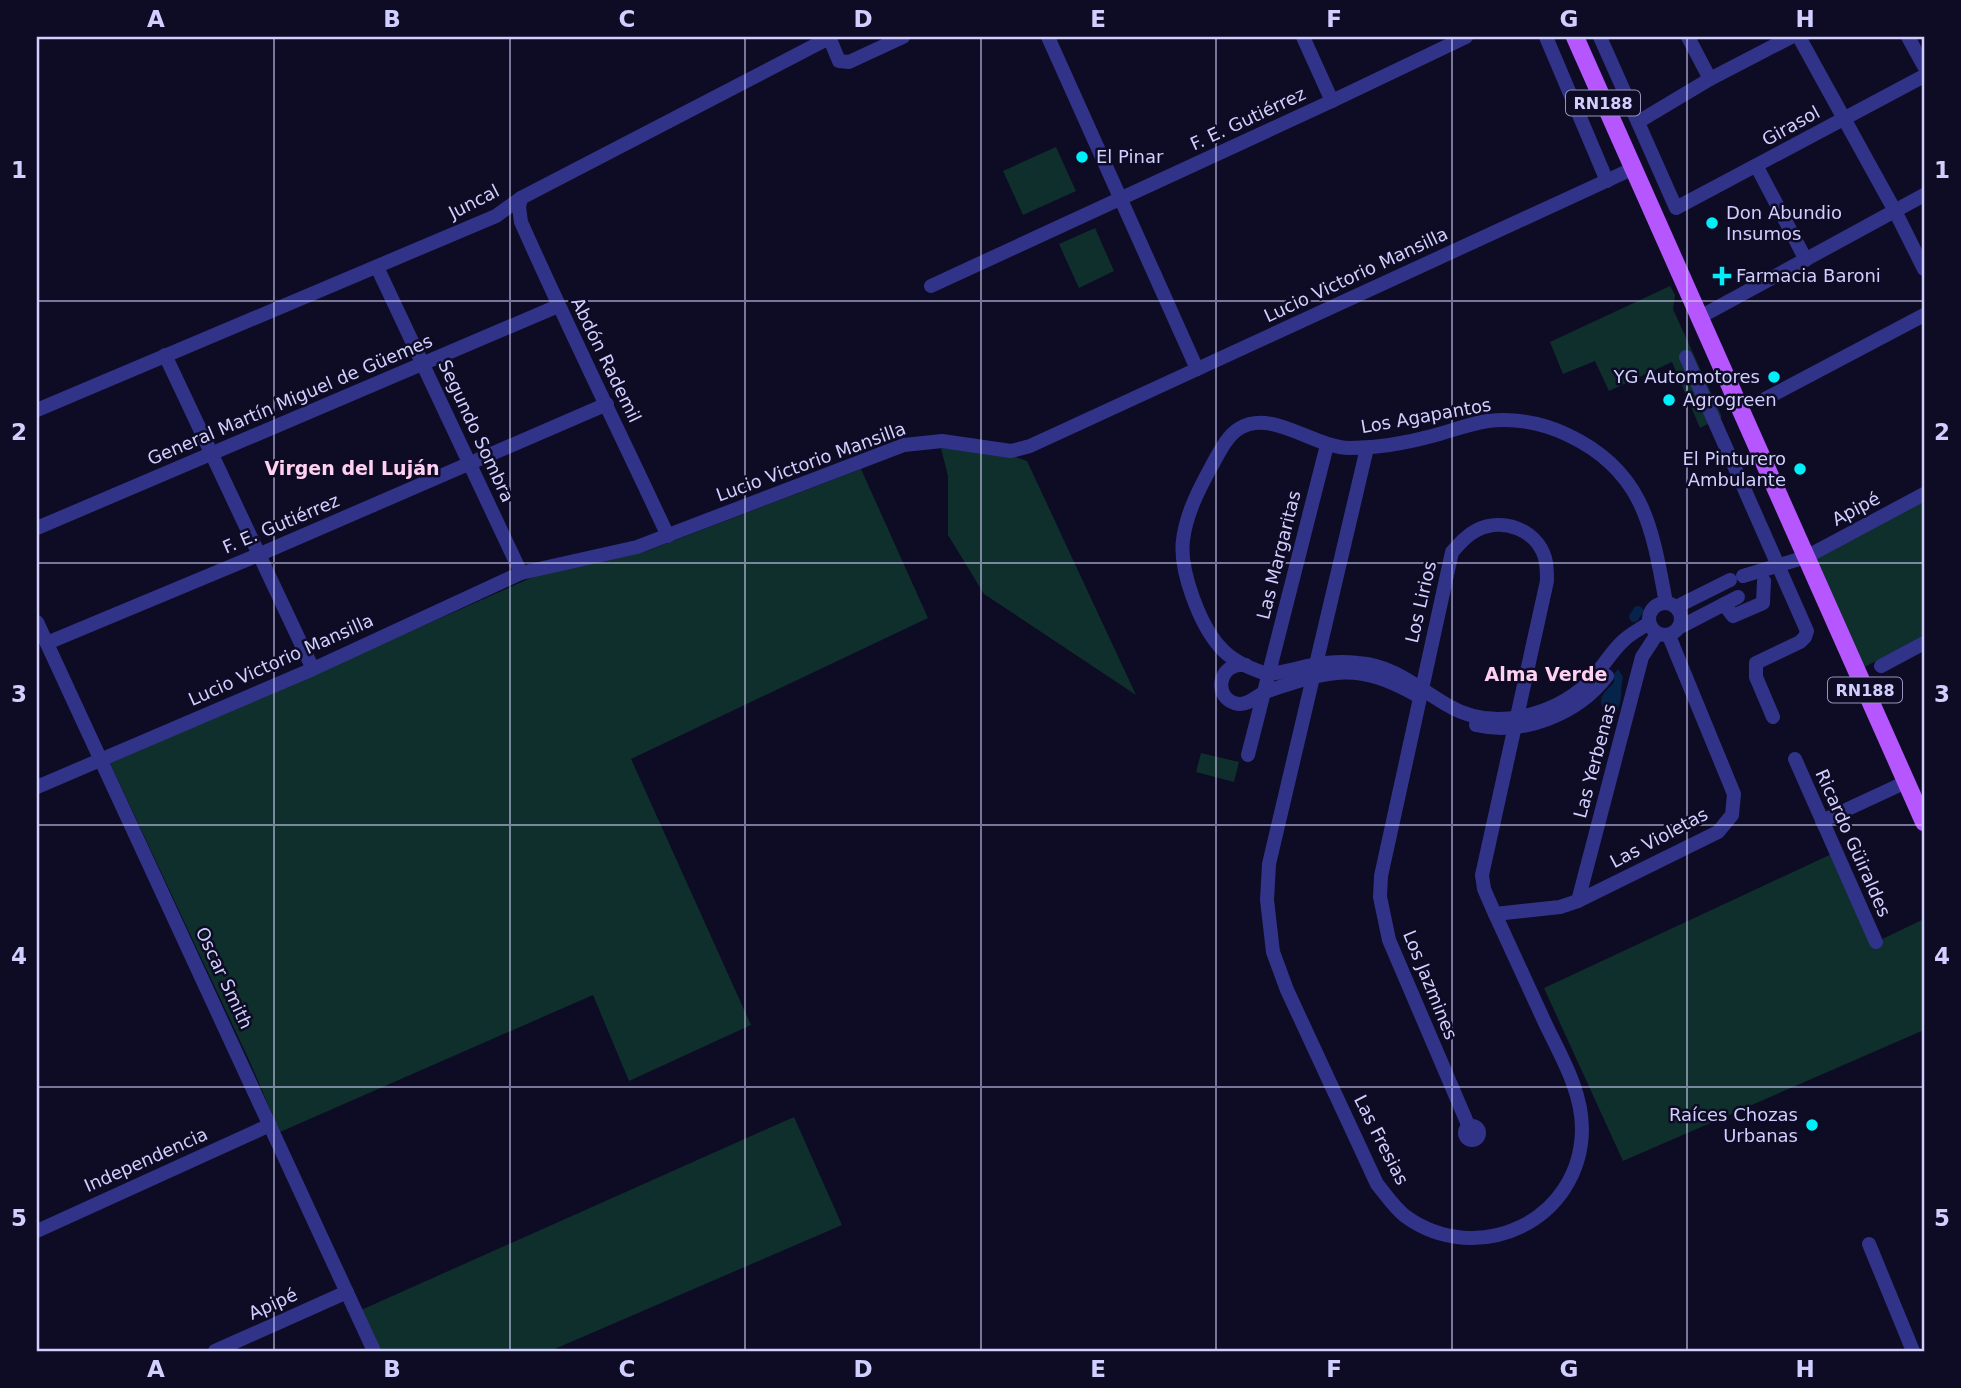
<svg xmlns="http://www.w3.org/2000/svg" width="1961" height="1388" font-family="'DejaVu Sans',sans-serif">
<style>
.green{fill:#0e2f2c}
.water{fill:#062349}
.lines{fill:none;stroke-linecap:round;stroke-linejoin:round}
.canal{stroke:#062349;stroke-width:10}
.minor{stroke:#313388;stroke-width:14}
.major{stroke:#b556ff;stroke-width:18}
.grid{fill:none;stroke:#d1cfff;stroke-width:2;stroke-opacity:0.55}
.poi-dot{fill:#00f0fa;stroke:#0e0b24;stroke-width:2.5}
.labels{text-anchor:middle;stroke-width:5;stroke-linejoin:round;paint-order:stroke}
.shield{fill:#0e0b24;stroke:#9694bd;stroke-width:2}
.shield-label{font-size:16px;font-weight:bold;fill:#d1cfff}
.street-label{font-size:18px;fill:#d1cfff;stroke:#0e0b24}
.poi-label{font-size:18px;fill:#d1cfff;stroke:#0e0b24;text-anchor:start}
.neighbourhood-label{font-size:19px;font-weight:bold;fill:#ffd1f1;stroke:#0e0b24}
.neatline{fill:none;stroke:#d1cfff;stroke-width:2.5}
.grid-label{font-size:23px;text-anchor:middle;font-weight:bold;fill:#d1cfff}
</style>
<rect width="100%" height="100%" fill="#0e0b24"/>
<g class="green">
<polygon points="1056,147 1076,191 1023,215 1003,171"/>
<polygon points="1095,228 1114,271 1079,288 1059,244"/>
<polygon points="1670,286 1675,295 1673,309 1722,417 1700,428 1672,362 1609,391 1595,361 1563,374 1550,342"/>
<polygon points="941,448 1006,454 1027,461 1136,695 984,594 948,535 948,476"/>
<polygon points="861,469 928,618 631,759 751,1025 629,1081 593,995 280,1132 249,1060 110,763 229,712 542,573 647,551"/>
<polygon points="1924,500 1924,635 1863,668 1816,559"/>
<polygon points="1201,753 1239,762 1234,782 1196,772"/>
<polygon points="1836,852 1876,942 1924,919 1924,1030 1623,1161 1544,988"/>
<polygon points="794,1117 842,1225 550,1351 381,1351 361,1310"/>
</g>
<path class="water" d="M1618 669 1623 677C1620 689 1623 701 1617 710L1609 712 1602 706C1598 695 1608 690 1614 682V674Z"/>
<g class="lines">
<polyline class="canal" points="1634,617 1638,611"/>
<g class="minor">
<polyline points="829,37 839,61 849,62 903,37"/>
<polyline points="1048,37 1197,369"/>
<polyline points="1303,37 1332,101"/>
<polyline points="1546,37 1607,181"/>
<polyline points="1600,37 1676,208 1924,76"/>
<polyline points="1688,37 1710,79"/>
<polyline points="1799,37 1895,211 1924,269"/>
<polyline points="1908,37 1924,66"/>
<polyline points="1638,122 1710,79 1791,37"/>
<polyline points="1757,167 1806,260"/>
<path d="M521 198 519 207 521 222C568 328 619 431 668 536"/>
<polyline points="377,267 521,573"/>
<polyline points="931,286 1332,101 1466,37"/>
<polyline points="1700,317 1924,195"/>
<polyline points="165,355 313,669"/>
<polyline points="1686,357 1807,631 1805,637 1800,642 1756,663 1756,677 1773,717"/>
<polyline points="1765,399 1924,315"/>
<polyline points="37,410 496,216 521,198 829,38"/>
<path d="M1367 448 1269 864 1267 900 1273 952 1287 990 1377 1184C1386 1195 1394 1207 1405 1216 1478 1269 1581 1221 1582 1129 1582 1092 1562 1058 1546 1025 1529 988 1512 951 1495 914L1484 889 1482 875 1547 581C1547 574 1547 565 1545 558 1537 530 1503 517 1477 530 1467 535 1460 543 1452 552L1381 876 1380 897 1389 940 1469 1127"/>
<polyline points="37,528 558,306"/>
<polyline points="1743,576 1806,557 1924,494"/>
<circle cx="1665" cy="619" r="16"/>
<polyline points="1724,604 1733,616 1763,603 1764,581"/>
<polyline points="1676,607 1730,580"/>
<polyline points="37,622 374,1351"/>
<path d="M1649 623C1640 629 1630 634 1623 641 1609 654 1600 672 1586 685 1550 717 1492 731 1449 706 1419 689 1394 665 1358 663 1343 661 1328 662 1313 665 1301 667 1273 676 1264 673 1249 668 1230 659 1220 647 1200 625 1179 570 1183 540 1186 515 1198 491 1210 469 1218 455 1226 436 1240 428 1273 409 1314 448 1350 448 1377 448 1406 443 1432 436 1451 431 1468 424 1488 421 1515 418 1543 423 1568 435 1644 471 1652 527 1666 603"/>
<polyline points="1680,627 1738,597"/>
<polyline points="47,643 258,555 607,404"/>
<path d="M1246 665C1217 661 1212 701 1239 704 1250 705 1258 694 1268 691 1331 670 1357 661 1418 696"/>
<polyline points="1881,666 1924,643"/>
<path d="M1476 725C1523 736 1578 714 1607 676"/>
<polyline points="1248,755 1327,445"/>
<polyline points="1795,759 1876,942"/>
<polyline points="37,787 313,669 521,573 637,547 904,445 942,441 1011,451 1030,446 1632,169"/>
<polyline points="1822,821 1906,782"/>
<polyline points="1578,901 1642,657 1657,634"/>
<polyline points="1495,914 1560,907 1578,901 1718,832 1732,815 1734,794 1669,636"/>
<circle cx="1472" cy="1133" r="7"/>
<polyline points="37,1231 270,1125"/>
<polyline points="1869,1244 1913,1351"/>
<polyline points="215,1351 347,1292"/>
</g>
<polyline class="major" points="1575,37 1924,822"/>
</g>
<path class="grid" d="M274 37V1351M510 37V1351M745 37V1351M981 37V1351M1216 37V1351M1452 37V1351M1687 37V1351M37 301H1924M37 563H1924M37 825H1924M37 1087H1924"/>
<g class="poi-dot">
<circle cx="1082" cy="157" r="7"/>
<circle cx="1712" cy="223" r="7"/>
<path d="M1718.5 265.5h7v7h7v7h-7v7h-7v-7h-7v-7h7z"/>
<circle cx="1774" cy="377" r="7"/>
<circle cx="1669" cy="400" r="7"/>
<circle cx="1800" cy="469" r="7"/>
<circle cx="1812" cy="1125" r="7"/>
</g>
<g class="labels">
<g class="shield">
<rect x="1566" y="90.5" width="74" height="25" rx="5"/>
<rect x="1828" y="677.5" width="74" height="25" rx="5"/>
</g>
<g class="shield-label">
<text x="1603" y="109">RN188</text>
<text x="1865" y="696">RN188</text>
</g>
<g class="street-label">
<text transform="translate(1248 119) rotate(-25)" y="6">F. E. Gutiérrez</text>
<text transform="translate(1791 126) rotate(-29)" y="6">Girasol</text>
<text transform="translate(474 202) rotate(-27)" y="6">Juncal</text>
<text transform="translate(1356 275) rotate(-25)" y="6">Lucio Victorio Mansilla</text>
<text transform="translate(606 360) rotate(64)" y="6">Abdón Rademil</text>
<text transform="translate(290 400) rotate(-23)" y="6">General Martín Miguel de Güemes</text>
<text transform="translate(1426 416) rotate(-10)" y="6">Los Agapantos</text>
<text transform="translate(476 431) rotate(65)" y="6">Segundo Sombra</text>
<text transform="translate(811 462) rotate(-20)" y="6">Lucio Victorio Mansilla</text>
<text transform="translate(1856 509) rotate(-28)" y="6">Apipé</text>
<text transform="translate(281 524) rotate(-23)" y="6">F. E. Gutiérrez</text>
<text transform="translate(1279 555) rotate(-76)" y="6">Las Margaritas</text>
<text transform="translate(1421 602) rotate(-77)" y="6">Los Lirios</text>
<text transform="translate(281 660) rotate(-24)" y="6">Lucio Victorio Mansilla</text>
<text transform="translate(1595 761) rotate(-75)" y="6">Las Yerbenas</text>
<text transform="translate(1659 838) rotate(-28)" y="6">Las Violetas</text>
<text transform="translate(1853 843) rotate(66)" y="6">Ricardo Güiraldes</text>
<text transform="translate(224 978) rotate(65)" y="6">Oscar Smith</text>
<text transform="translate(1430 985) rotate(68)" y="6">Los Jazmines</text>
<text transform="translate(1381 1140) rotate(63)" y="6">Las Fresias</text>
<text transform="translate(146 1160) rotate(-24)" y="6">Independencia</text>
<text transform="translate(273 1304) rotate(-24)" y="6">Apipé</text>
</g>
<g class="poi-label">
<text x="1096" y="163">El Pinar</text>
<text x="1726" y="219">Don Abundio<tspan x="1726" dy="21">Insumos</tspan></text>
<text x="1736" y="282">Farmacia Baroni</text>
<text x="1760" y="383" text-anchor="end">YG Automotores</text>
<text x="1683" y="406">Agrogreen</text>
<text x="1786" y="465" text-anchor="end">El Pinturero<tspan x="1786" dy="21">Ambulante</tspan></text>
<text x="1798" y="1121" text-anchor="end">Raíces Chozas<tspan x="1798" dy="21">Urbanas</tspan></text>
</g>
<g class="neighbourhood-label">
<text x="352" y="475">Virgen del Luján</text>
<text x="1546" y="681">Alma Verde</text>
</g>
</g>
<rect width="1961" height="1388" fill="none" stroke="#0e0b24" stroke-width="77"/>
<rect x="38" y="38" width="1885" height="1312" class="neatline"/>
<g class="grid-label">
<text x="156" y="27">A</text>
<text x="392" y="27">B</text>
<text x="627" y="27">C</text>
<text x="863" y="27">D</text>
<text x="1098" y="27">E</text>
<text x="1334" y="27">F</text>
<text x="1569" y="27">G</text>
<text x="1805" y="27">H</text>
<text x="19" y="178">1</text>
<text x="1942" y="178">1</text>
<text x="19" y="440">2</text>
<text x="1942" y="440">2</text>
<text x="19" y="702">3</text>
<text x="1942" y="702">3</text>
<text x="19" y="964">4</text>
<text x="1942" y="964">4</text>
<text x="19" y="1226">5</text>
<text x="1942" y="1226">5</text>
<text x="156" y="1377">A</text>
<text x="392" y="1377">B</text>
<text x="627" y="1377">C</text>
<text x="863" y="1377">D</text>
<text x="1098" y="1377">E</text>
<text x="1334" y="1377">F</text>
<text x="1569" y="1377">G</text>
<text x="1805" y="1377">H</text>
</g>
</svg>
